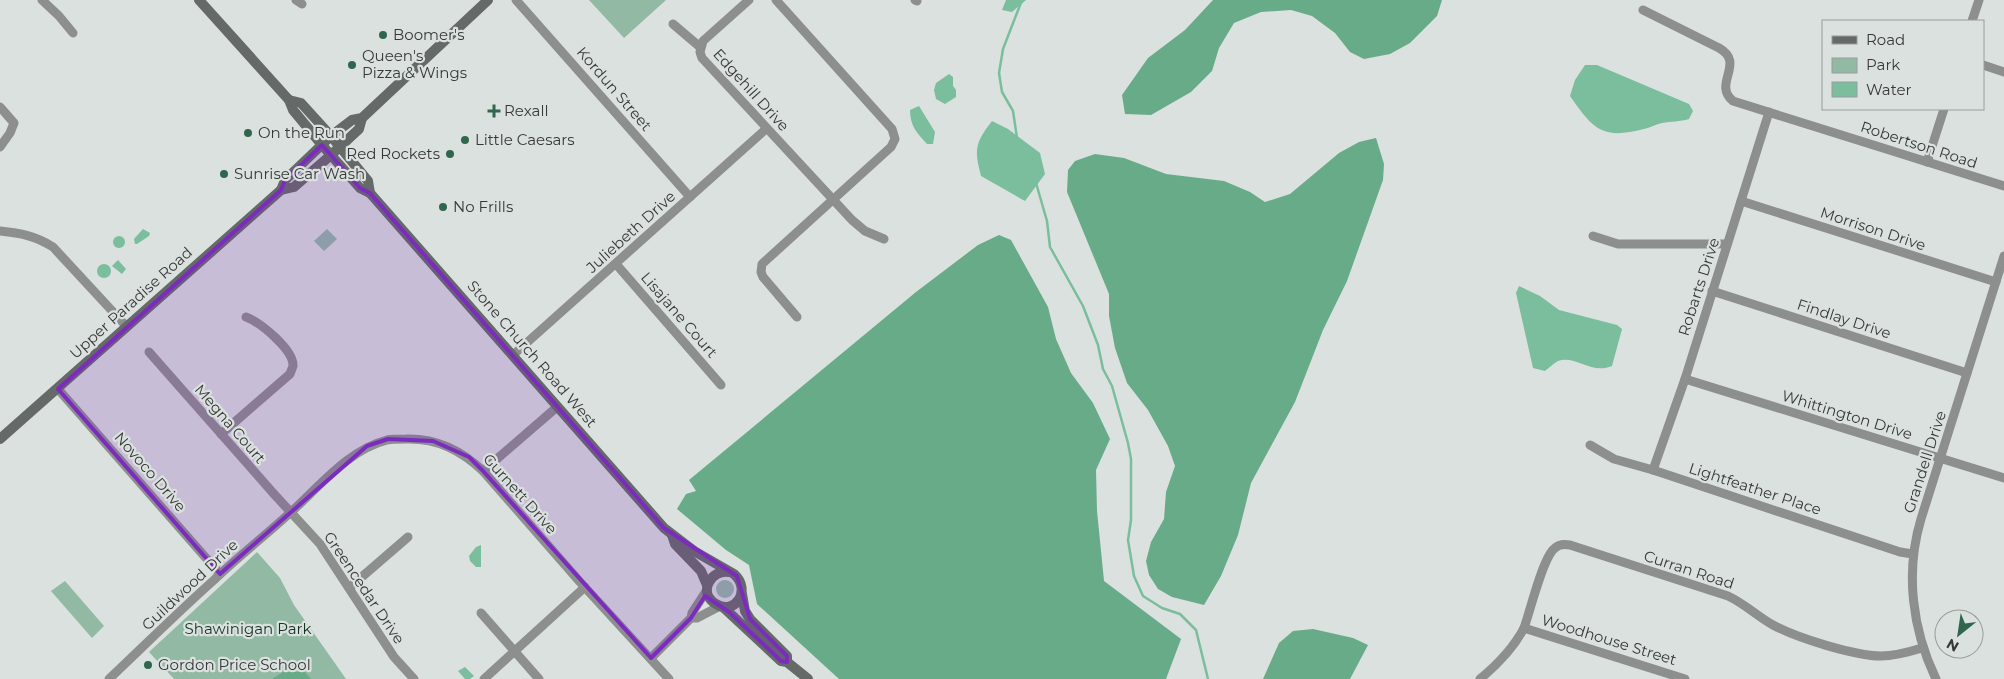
<svg xmlns="http://www.w3.org/2000/svg" width="2004" height="679" font-family="Montserrat,sans-serif">
<style>
.green{fill:#91b9a4}
.forest{fill:#67ab89}
.water{fill:#7abe9d}
.lines{fill:none;stroke-linecap:round;stroke-linejoin:round}
.stream{stroke:#7abe9d;stroke-width:2.5}
.minor{stroke:#8c8f8d;stroke-width:9}
.secondary{stroke:#656967;stroke-width:10}
.marked{fill:#7b2cbf;fill-opacity:0.2;stroke:#7b2cbf;stroke-width:4;stroke-linejoin:round}
.poi-dot{fill:#30664d;stroke:#dbe1de;stroke-width:2}
.labels{text-anchor:middle;stroke-width:4.5;stroke-linejoin:round;paint-order:stroke}
.poi-label{font-size:15px;fill:#373938;stroke:#dbe1de;text-anchor:start}
.street-label{font-size:15px;fill:#373938;stroke:#dbe1de}
.park-label{font-size:15px;fill:#133224;stroke:#dbe1de}
</style>
<rect width="100%" height="100%" fill="#dbe1de"/>
<g class="green">
<polygon points="589,0 666,0 624,38"/>
<polygon points="327,229 337,239 324,251 314,241"/>
<polygon points="257,552 280,578 294,605 346,679 174,679 149,652"/>
<circle cx="725" cy="589" r="9"/>
<polygon points="65,581 104,626 92,638 51,591"/>
</g>
<g class="forest">
<polygon points="1213,0 1442,0 1437,16 1410,43 1390,54 1364,59 1350,52 1335,33 1312,16 1291,10 1261,12 1234,23 1219,48 1212,71 1191,92 1151,115 1125,114 1122,95 1148,58 1185,30"/>
<polygon points="1376,138 1384,164 1383,180 1347,281 1323,330 1295,402 1251,483 1238,535 1221,576 1204,605 1172,597 1158,589 1149,575 1146,561 1151,542 1164,519 1166,492 1175,466 1168,446 1148,410 1127,383 1115,348 1109,316 1109,294 1067,192 1068,170 1075,161 1095,154 1124,158 1166,174 1224,181 1250,192 1265,202 1290,194 1339,153 1359,142"/>
<polygon points="999,235 1011,240 1048,307 1056,339 1071,373 1093,403 1110,439 1096,470 1097,511 1104,581 1181,639 1166,679 839,679 757,604 749,565 726,550 677,509 686,494 696,491 689,480 916,292 978,245"/>
<polygon points="1313,629 1353,638 1368,645 1350,679 1263,679 1279,643 1293,631"/>
<polygon points="283,672 305,672 311,679 272,679"/>
</g>
<g class="water">
<polygon points="1006,0 1026,0 1012,12 1002,10"/>
<path d="M1585 65H1597L1689 104 1693 111 1689 119C1680 122 1671 121 1662 123 1656 124 1650 128 1644 129 1602 140 1593 129 1570 96L1575 80Z"/>
<polygon points="949,74 953,77 953,86 956,90 956,97 945,104 936,99 934,90 936,83"/>
<path d="M919 106 935 132 933 144H927C917 133 910 126 910 110Z"/>
<path d="M992 121 1008 129 1040 153 1045 174 1025 201 981 176C974 149 975 143 992 121Z"/>
<polygon points="143,229 150,233 149,236 137,244 135,244 134,239"/>
<circle cx="119" cy="242" r="6"/>
<polygon points="118,260 126,269 122,274 112,266"/>
<circle cx="104" cy="271" r="7"/>
<path d="M1519 286 1540 296 1559 310 1617 325 1622 329 1612 366C1591 375 1576 355 1558 361 1554 363 1549 368 1545 371L1533 368 1516 293Z"/>
<polygon points="481,545 481,567 476,567 470,561 469,556 476,547"/>
<polygon points="465,667 474,676 470,679 465,679 458,671"/>
</g>
<g class="lines">
<g class="stream">
<polyline points="1017,138 1013,111 1002,92 999,73 1003,49 1022,0"/>
<polyline points="1036,183 1047,221 1050,247 1083,306 1098,345 1103,369 1112,386 1128,443 1131,459 1131,520 1128,540 1134,576 1143,596 1162,608 1180,614 1196,630 1208,679"/>
</g>
<g class="minor">
<polyline points="42,0 59,16 73,33"/>
<polyline points="296,0 302,4"/>
<polyline points="516,0 690,197"/>
<polyline points="749,0 703,41 700,52 702,58 852,220 865,231 884,239"/>
<polyline points="776,0 892,129 895,139 891,147 762,264 761,272 763,277 797,317"/>
<polyline points="915,0 917,1"/>
<path d="M1643 10 1719 48C1746 63 1712 84 1733 101L2004 186"/>
<polyline points="1972,21 1979,0"/>
<polyline points="673,24 700,47"/>
<polyline points="1983,65 2004,72"/>
<polyline points="0,107 14,123 10,133 0,147"/>
<polyline points="1927,162 1944,109"/>
<polyline points="1741,201 1996,282"/>
<path d="M0 231C20 233 36 236 53 247L127 327"/>
<polyline points="1593,236 1618,244 1727,244"/>
<polyline points="616,264 721,385"/>
<polyline points="1712,291 1967,373"/>
<polyline points="149,352 274,494 320,544 394,657 414,679"/>
<polyline points="513,355 766,129"/>
<polyline points="1685,379 2004,478"/>
<polyline points="58,389 220,574"/>
<path d="M221 434 290 374C291 371 292 369 293 366 294 350 260 322 246 317"/>
<polyline points="1590,445 1614,459 1653,470 1900,552 1913,554"/>
<polyline points="1653,470 1685,379 1769,112"/>
<polyline points="483,471 557,407"/>
<polyline points="349,588 408,537"/>
<polyline points="481,613 539,679"/>
<polyline points="691,618 697,618 720,606"/>
<polyline points="1524,628 1685,679"/>
<polyline points="651,658 691,618 692,613 707,590"/>
<path d="M109 679C144 646 178 612 214 580 239 556 266 535 291 512 320 486 348 450 387 440 393 439 399 439 406 439 437 438 461 450 483 471L580 582 669 679"/>
<polyline points="484,679 585,587"/>
<path d="M1480 679C1498 664 1513 649 1524 628 1530 612 1543 556 1555 548 1559 544 1564 544 1570 545L1728 596C1745 604 1757 616 1773 625 1797 638 1855 656 1881 656 1895 656 1909 652 1922 648"/>
<path d="M1936 679C1912 629 1905 572 1921 519L2004 256"/>
</g>
<g class="secondary">
<path d="M199 0 289 100 293 110 322 145 360 188 370 193 664 528 694 551 734 574C752 590 735 616 716 604 697 593 711 569 729 572"/>
<polyline points="289,100 301,103 331,136 368,181 370,193"/>
<polyline points="281,190 294,187 331,155 359,129 362,118"/>
<polyline points="0,439 281,190 285,180 331,136 352,120 362,118 488,0"/>
<polyline points="672,535 675,544 701,571 707,585"/>
<polyline points="742,594 745,611 750,619 787,656 787,662"/>
<polyline points="723,607 781,661 787,662 808,679"/>
</g>
</g>
<path class="marked" d="M322 145 360 188 370 193 664 528 737 576 750 619 787 656V662L781 661 729 612 705 596 691 618 651 658 483 471 469 457 433 441 388 439 367 446 220 574 58 389 281 190 285 180Z"/>
<g class="poi-dot">
<circle cx="383" cy="35" r="5"/>
<circle cx="352" cy="65" r="5"/>
<path d="M491.5 103.5h5v5h5v5h-5v5h-5v-5h-5v-5h5z"/>
<circle cx="248" cy="133" r="5"/>
<circle cx="465" cy="140" r="5"/>
<circle cx="450" cy="154" r="5"/>
<circle cx="224" cy="174" r="5"/>
<circle cx="443" cy="207" r="5"/>
<circle cx="148" cy="665" r="5"/>
</g>
<g class="labels">
<g class="poi-label">
<text x="393" y="40">Boomer's</text>
<text x="362" y="61">Queen's<tspan x="362" dy="17">Pizza &amp; Wings</tspan></text>
<text x="504" y="116">Rexall</text>
<text x="258" y="138">On the Run</text>
<text x="475" y="145">Little Caesars</text>
<text x="440" y="159" text-anchor="end">Red Rockets</text>
<text x="234" y="179">Sunrise Car Wash</text>
<text x="453" y="212">No Frills</text>
<text x="158" y="670">Gordon Price School</text>
</g>
<g class="street-label">
<text transform="translate(614 89) rotate(49)" y="5">Kordun Street</text>
<text transform="translate(751 90) rotate(48)" y="5">Edgehill Drive</text>
<text transform="translate(1919 145) rotate(18)" y="5">Robertson Road</text>
<text transform="translate(1873 229) rotate(18)" y="5">Morrison Drive</text>
<text transform="translate(631 232) rotate(-42)" y="5">Juliebeth Drive</text>
<text transform="translate(1699 287) rotate(-72)" y="5">Robarts Drive</text>
<text transform="translate(131 303) rotate(-42)" y="5">Upper Paradise Road</text>
<text transform="translate(679 315) rotate(49)" y="5">Lisajane Court</text>
<text transform="translate(1844 319) rotate(18)" y="5">Findlay Drive</text>
<text transform="translate(532 354) rotate(49)" y="5">Stone Church Road West</text>
<text transform="translate(1847 415) rotate(17)" y="5">Whittington Drive</text>
<text transform="translate(230 424) rotate(49)" y="5">Megna Court</text>
<text transform="translate(1925 462) rotate(-72)" y="5">Grandell Drive</text>
<text transform="translate(150 472) rotate(49)" y="5">Novoco Drive</text>
<text transform="translate(1755 489) rotate(18)" y="5">Lightfeather Place</text>
<text transform="translate(520 494) rotate(48)" y="5">Gurnett Drive</text>
<text transform="translate(1689 570) rotate(18)" y="5">Curran Road</text>
<text transform="translate(190 585) rotate(-43)" y="5">Guildwood Drive</text>
<text transform="translate(364 588) rotate(56)" y="5">Greencedar Drive</text>
<text transform="translate(1609 640) rotate(17)" y="5">Woodhouse Street</text>
</g>
<g class="park-label">
<text x="248" y="634">Shawinigan Park</text>
</g>
</g>
<rect x="1822" y="20" width="162" height="90" fill="#dbe1de" stroke="#999e9c"/>
<rect x="1832" y="36" width="25" height="8" fill="#656967" stroke="#999e9c"/>
<text x="1866" y="45" font-size="15" fill="#373938">Road</text>
<rect x="1832" y="58" width="25" height="15" fill="#91b9a4" stroke="#999e9c"/>
<text x="1866" y="70" font-size="15" fill="#373938">Park</text>
<rect x="1832" y="82" width="25" height="15" fill="#7abe9d" stroke="#999e9c"/>
<text x="1866" y="95" font-size="15" fill="#373938">Water</text>
<g transform="translate(1959 634) rotate(210)"><circle r="24" fill="#dbe1de" stroke="#999e9c"/>
<path d="M0-4L9 19L0 12L-9 19Z" fill="#30664d"/>
<text y="-8" font-size="14" font-weight="bold" text-anchor="middle" fill="#373938">N</text>
</g>
</svg>
